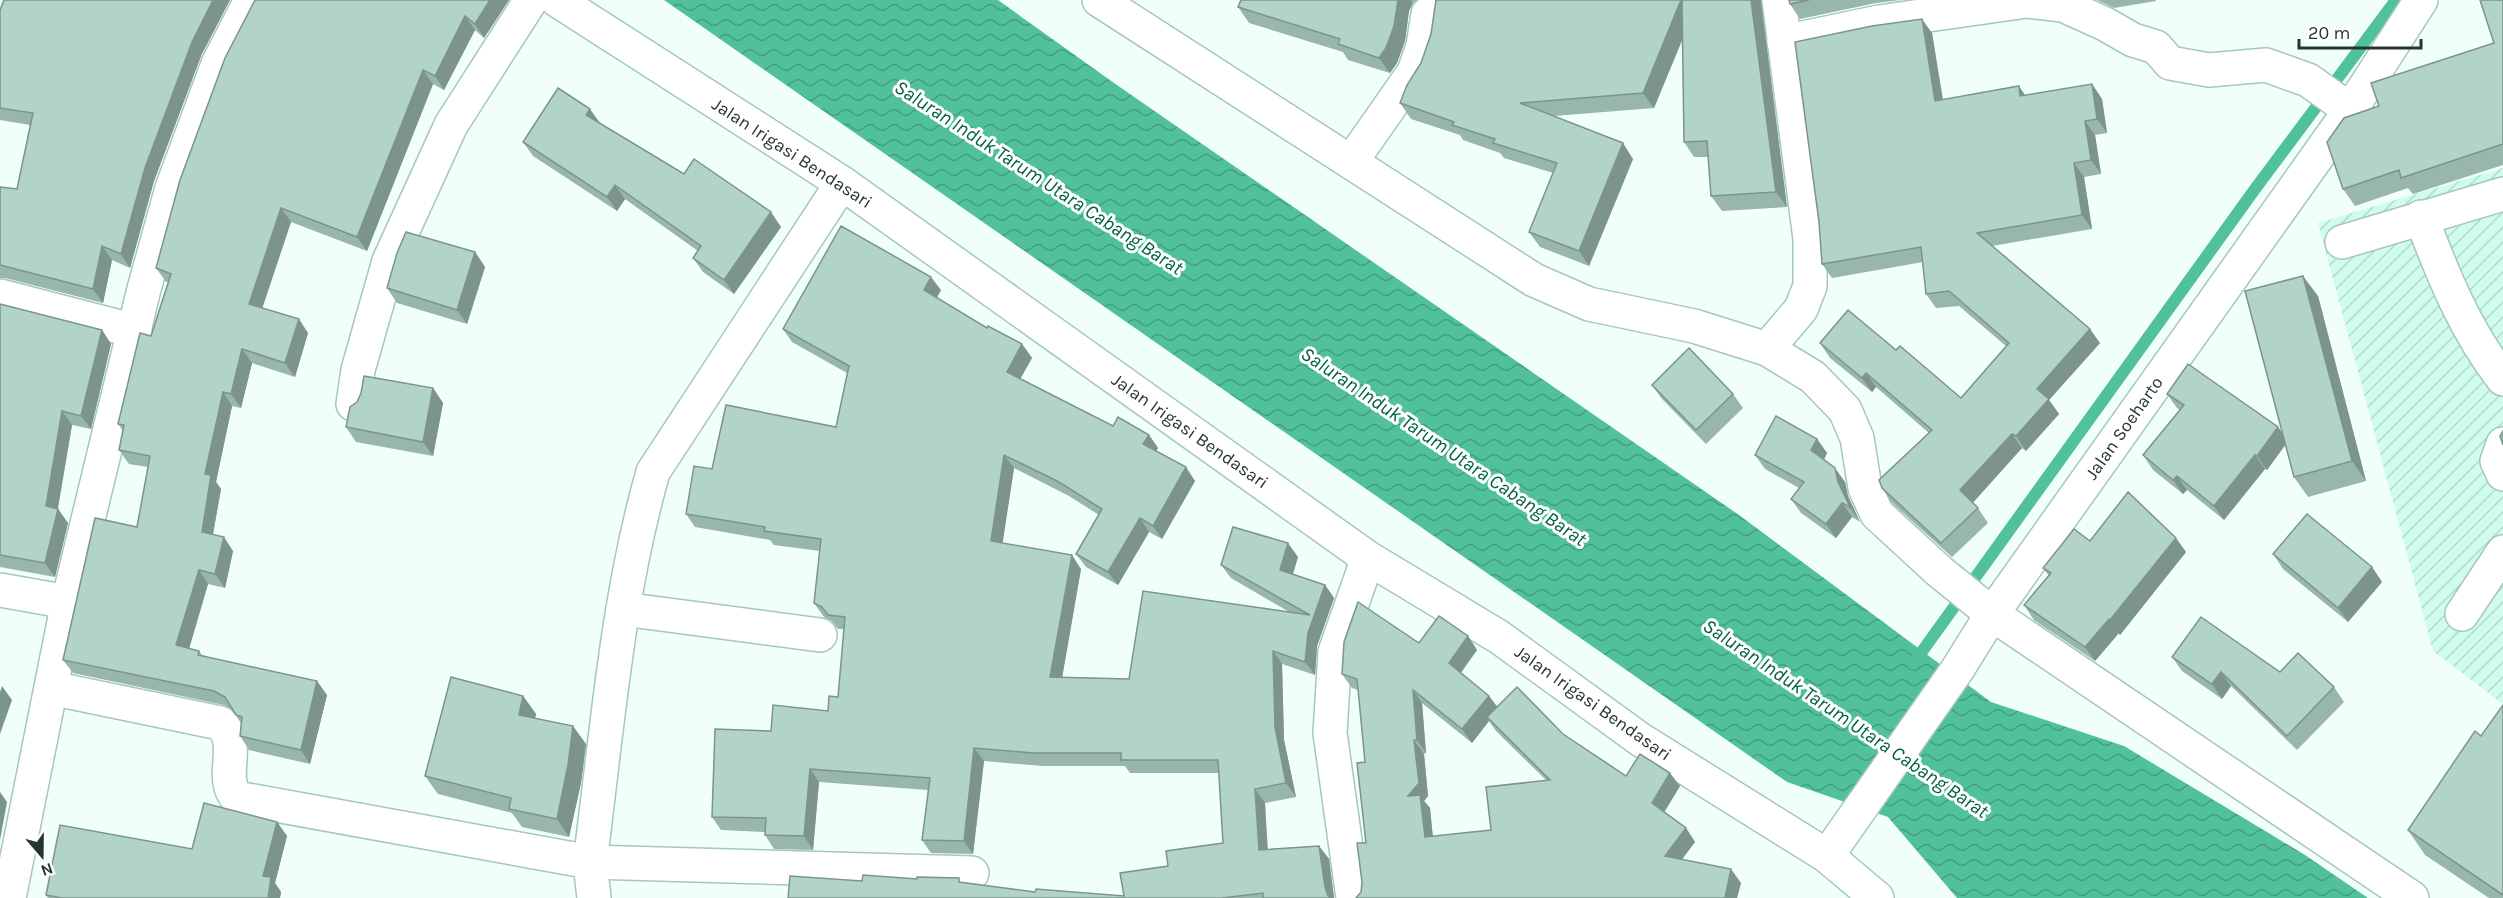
<svg xmlns="http://www.w3.org/2000/svg" width="2503" height="898" font-family="Karla,sans-serif">
<style>
.industrial{fill:url(#industrial-furrows)}
.water{fill:url(#water-waves)}
.lines{fill:none;stroke-linecap:round;stroke-linejoin:round}
.stream{stroke:#51c19c;stroke-width:12}
.minor-casing{stroke:#a5c8ba;stroke-width:36}
.minor{stroke:#fff;stroke-width:33}
.wall{fill:#98b6aa;fill-rule:evenodd}
.shaded-wall{fill:#7c948b}
.building{fill:#b1d4c6;stroke:#7c948b;stroke-width:1.5}
.labels{text-anchor:middle;stroke-width:6;stroke-linejoin:round;paint-order:stroke}
.street-label{font-size:18px;fill:#273530;stroke:#fff}
.water-label{font-size:20px;font-style:italic;fill:#006148;stroke:#fff}
</style>
<defs>
<pattern id="industrial-furrows" width="10" height="10" patternUnits="userSpaceOnUse" patternTransform="scale(1.5)"><rect width="10" height="10" fill="#d0fdeb"/><path d="M-1 1l2-2M0 10L10 0M9 11l2-2" fill="none" stroke="#b3d9ca"/></pattern>
<pattern id="water-waves" width="16" height="10" patternUnits="userSpaceOnUse" patternTransform="scale(1.5)"><rect width="16" height="10" fill="#51c19c"/><path d="M0 5q4-4 8 0t8 0" fill="none" stroke="#439e80"/></pattern>
</defs>
<rect width="100%" height="100%" fill="#f1fff9"/>
<polygon class="industrial" points="2503,168 2503,704 2433,651 2318,223"/>
<polygon class="water" points="664,0 998,0 1114,83 1739,515 1991,702 2124,746 2305,855 2368,898 1957,898 1888,817 1787,782"/>
<g class="lines">
<polyline class="stream" points="1913,664 2255,189 2396,0"/>
<g class="minor-casing">
<g id="minor">
<polyline points="557,0 842,183 1368,558 1499,637 1641,740 1827,856 1877,898"/>
<polyline points="1099,0 1534,280 1589,304 1694,326 1767,349 1813,377 1845,410 1857,438 1865,488 1877,514 1939,571 1992,614 2412,898"/>
<polyline points="1784,42 1879,22 2027,1 2063,5 2105,24 2133,40 2156,47 2170,63 2209,70 2266,65 2308,80 2339,102 2349,112"/>
<polyline points="1351,162 1414,72 1423,46 1428,14"/>
<path d="M2421 217C2443 275 2465 330 2503 379"/>
<polyline points="2342,242 2503,194"/>
<polyline points="0,296 135,331"/>
<polyline points="1767,349 1801,309 1810,286 1810,239 1779,0"/>
<polyline points="353,404 358,370 389,261 451,125 531,0"/>
<polyline points="2503,444 2497,461 2503,474"/>
<polyline points="0,590 68,602"/>
<polyline points="623,609 820,635"/>
<polyline points="2462,614 2503,552"/>
<path d="M51 688 220 723C243 743 218 777 237 798L590 862 972 873"/>
<polyline points="1827,856 1957,670 1992,614 2349,112 2421,0"/>
<polyline points="9,898 68,602 144,289 172,188 218,64 251,0"/>
<path d="M594 898 590 862C607 732 617 598 653 472L842 183"/>
<polyline points="1353,898 1330,733 1335,652 1368,558"/>
</g>
</g>
<use href="#minor" class="minor"/>
</g>
<g class="wall">
<polygon points="255,0 509,0 484,38 475,30 444,90 433,84 367,251 291,222 262,308 308,333 295,377 252,363 241,408 232,406 216,482 221,489 213,534 233,551 225,588 208,584 189,649 199,651 202,655 327,695 310,764 249,750 240,736 241,723 233,710 224,705 73,673 63,660 137,527 148,467 129,464 119,450 123,431 118,424 151,336 168,282 166,282 156,268"/>
<polygon points="1241,0 1417,0 1413,3 1409,11 1405,41 1397,63 1390,73 1348,60 1343,52 1249,23 1238,7"/>
<polygon points="1789,0 1901,0 1876,3 1800,19 1790,4"/>
<polygon points="2097,0 2156,0 2156,1 2114,8"/>
<polygon points="2503,0 2503,165 2413,194 2408,188 2355,206 2343,189 2494,43"/>
<polygon points="1760,2 1787,207 1722,211 1711,196 1709,157 1694,157 1684,142 1682,39 1654,108 1554,116 1633,159 1589,266 1540,247 1529,232 1553,173 1504,158 1500,153 1463,140 1460,135 1411,119 1400,103"/>
<polygon points="0,10 201,56 154,181 130,268 112,260 103,303 5,278 0,278 0,187 17,189 30,125 0,120"/>
<polygon points="1932,33 1943,99 2025,96 2092,84 2102,99 2107,133 2095,135 2101,174 2084,177 2092,229 1992,246 2100,343 2049,400 2059,414 2026,451 2022,448 1972,503 1978,508 1988,523 1952,557 1892,503 1882,488 1929,433 1876,387 1872,392 1830,358 1820,343 1896,350 1961,398 2006,346 1959,306 1936,308 1926,294 1923,262 1832,278 1822,264"/>
<polygon points="600,123 684,174 781,227 734,294 703,272 693,258 698,251 625,199 617,211 533,156 523,142"/>
<polygon points="475,252 485,267 467,324 397,303 387,288"/>
<polygon points="941,290 937,298 987,328 1022,344 1032,358 1020,378 1113,426 1149,435 1158,448 1156,451 1195,481 1162,539 1149,532 1118,585 1086,567 1076,554 1099,515 1069,496 1014,468 1002,543 1081,569 1062,677 1129,679 1291,613 1231,578 1221,565 1298,557 1293,574 1325,585 1334,598 1317,646 1315,675 1282,664 1284,740 1296,797 1265,803 1268,849 1319,846 1329,859 1334,898 788,898 862,881 963,883 1035,892 1124,896 1168,866 1223,843 1219,773 1130,773 1125,766 1043,766 984,761 973,854 931,853 922,840 928,790 819,782 813,850 774,849 765,835 765,832 721,830 712,817 771,731 828,711 838,697 844,629 838,629 832,621 824,617 814,603 820,551 774,545 770,540 695,527 686,514 712,469 836,427 847,373 792,342 783,329"/>
<polygon points="2318,296 2366,481 2308,497 2294,477 2286,444 2267,470 2265,469 2224,520 2187,490 2183,494 2153,470 2143,455 2180,410 2177,408 2167,394 2278,427 2283,434"/>
<polygon points="0,304 102,330 111,344 91,429 72,425 58,509 68,523 55,577 0,567"/>
<polygon points="1652,385 1733,394 1743,408 1706,444 1662,399"/>
<polygon points="433,388 443,403 433,456 356,442 346,427"/>
<polygon points="1817,439 1827,453 1824,460 1845,482 1848,496 1860,522 1852,517 1836,538 1801,513 1791,499 1799,488 1765,469 1755,455"/>
<polygon points="2090,541 2186,552 2120,635 2119,633 2095,661 2034,620 2024,605 2049,576 2043,568"/>
<polygon points="2273,554 2372,567 2382,582 2348,622 2283,569"/>
<path d="M1468 636 1477 650 1461 673 1489 696 1497 707 1563 734 1626 776 1680 786 1664 812 1686 828 1695 842 1682 859 1741 883 1737 898H1356L1361 892 1366 843 1365 762 1358 690 1352 688 1342 674 1419 643ZM1422 703 1472 743 1489 721 1496 731 1546 780 1491 830 1433 837 1430 808 1424 801 1428 796 1424 754 1426 753Z"/>
<polygon points="2172,657 2280,672 2334,687 2344,702 2297,750 2231,686 2222,699 2182,671"/>
<polygon points="523,696 536,714 535,718 586,744 581,783 569,837 522,827 512,813 438,794 425,776"/>
<polygon points="2503,705 2503,898 2489,898 2425,855 2408,830 2481,736"/>
<polygon points="277,822 287,836 275,883 281,892 280,898 48,898 46,895"/>
</g>
<g class="shaded-wall">
<polygon points="213,0 230,0 201,56 154,181 130,268 121,254 145,168 192,42"/>
<polygon points="490,0 509,0 484,38 475,24"/>
<polygon points="1398,0 1411,0 1413,3 1409,11 1405,41 1397,63 1390,73 1379,58"/>
<polygon points="1681,0 1693,14 1654,108 1643,93"/>
<polygon points="1751,0 1761,0 1787,207 1776,192"/>
<polygon points="465,16 475,30 444,90 435,76"/>
<polygon points="1922,19 1932,33 1945,115 1935,101"/>
<polygon points="423,70 433,84 367,251 357,237"/>
<polygon points="2092,84 2102,99 2107,133 2097,119"/>
<polygon points="2019,86 2029,101 2020,96"/>
<polygon points="590,109 600,123 586,115"/>
<polygon points="2085,121 2095,135 2101,174 2091,160"/>
<polygon points="1623,143 1633,159 1589,266 1579,251"/>
<polygon points="2074,163 2084,177 2092,229 2082,215"/>
<polygon points="615,185 625,199 617,211 607,197"/>
<polygon points="281,208 291,222 259,318 249,304"/>
<polygon points="771,212 781,227 734,294 724,280"/>
<polygon points="102,246 112,260 103,303 93,289"/>
<polygon points="475,252 485,267 467,324 457,310"/>
<polygon points="2303,276 2318,296 2366,481 2352,461"/>
<polygon points="931,277 941,290 933,304 924,290"/>
<polygon points="299,319 308,333 295,377 285,363"/>
<polygon points="2090,329 2100,343 2049,400 2059,414 2026,451 2016,436 2037,389"/>
<polygon points="102,330 111,344 91,429 81,416"/>
<polygon points="1022,344 1032,358 1017,385 1007,372"/>
<polygon points="242,349 252,363 241,408 231,394"/>
<polygon points="1866,373 1876,387 1872,392 1862,378"/>
<polygon points="433,388 443,403 433,456 423,442"/>
<polygon points="223,392 232,406 216,482 221,489 211,545 202,532 205,474"/>
<polygon points="62,411 72,425 56,518 58,509 68,523 55,577 45,563 46,506"/>
<polygon points="2278,427 2288,441 2267,470 2257,456"/>
<polygon points="2012,434 2022,448 1971,505 1960,490"/>
<polygon points="1149,435 1158,448 1153,457 1143,444"/>
<polygon points="1817,439 1827,453 1821,465 1811,450"/>
<polygon points="1004,455 1014,468 1001,554 991,541"/>
<polygon points="2255,455 2265,469 2224,520 2214,506"/>
<polygon points="1186,467 1195,481 1162,539 1153,526"/>
<polygon points="1835,468 1845,482 1848,496 1860,522 1850,507 1838,482"/>
<polygon points="2177,476 2187,490 2183,494 2173,480"/>
<polygon points="1842,503 1852,517 1836,538 1826,524"/>
<polygon points="1140,518 1149,532 1118,585 1108,572"/>
<polygon points="224,537 233,551 225,588 215,574"/>
<polygon points="2176,538 2186,552 2120,635 2110,620"/>
<polygon points="1288,543 1298,557 1290,583 1280,570"/>
<polygon points="1072,555 1081,569 1060,690 1050,677"/>
<polygon points="2372,567 2382,582 2348,622 2338,608"/>
<polygon points="199,570 208,584 186,659 176,645"/>
<polygon points="1325,585 1334,598 1317,646 1315,675 1305,662 1308,633"/>
<polygon points="2109,619 2119,633 2095,661 2085,647"/>
<polygon points="1468,636 1477,650 1458,676 1449,663"/>
<polygon points="1273,651 1282,664 1284,740 1296,797 1286,783 1275,727"/>
<polygon points="2221,672 2231,686 2222,699 2212,684"/>
<polygon points="317,681 327,695 310,764 301,750"/>
<polygon points="2,686 12,700 0,734 0,692"/>
<polygon points="1413,690 1422,703 1426,753 1417,740"/>
<polygon points="523,696 536,714 531,733 519,715"/>
<polygon points="1489,696 1499,709 1487,717 1489,721 1472,743 1462,729"/>
<polygon points="573,726 586,744 581,783 569,837 557,819"/>
<polygon points="1414,740 1424,754 1428,796 1424,801 1430,808 1434,851 1425,837 1408,796"/>
<polygon points="974,748 984,761 973,854 964,841"/>
<polygon points="810,769 819,782 813,850 804,836"/>
<polygon points="1670,773 1680,786 1662,816 1652,803"/>
<polygon points="1255,789 1265,803 1268,864 1259,850"/>
<polygon points="0,792 7,802 0,840"/>
<polygon points="277,822 287,836 275,883 281,892 280,898 268,898 263,876"/>
<polygon points="1686,828 1695,842 1674,870 1665,856"/>
<polygon points="1319,846 1329,859 1334,898 1330,898 1325,887"/>
<polygon points="1731,869 1741,883 1737,898 1725,898"/>
</g>
<g class="building">
<polygon points="4,0 213,0 192,42 145,168 121,254 102,246 93,289 0,265 0,187 17,189 33,113 0,108 0,10"/>
<polygon points="255,0 490,0 475,24 465,16 435,76 423,70 357,237 281,208 249,304 299,319 285,363 242,349 231,394 223,392 205,474 211,475 202,532 224,537 215,574 199,570 176,645 199,651 198,655 317,681 301,750 240,736 242,717 236,715 225,697 214,691 63,660 95,518 137,527 150,456 119,450 124,425 118,424 140,333 151,336 171,274 156,268 180,180 225,58"/>
<polygon points="1241,0 1398,0 1394,26 1386,48 1379,58 1338,44 1340,39 1238,7"/>
<polygon points="1436,0 1681,0 1643,93 1520,103 1623,143 1579,251 1529,232 1557,163 1493,143 1495,139 1452,125 1454,122 1400,103 1407,85 1421,63 1431,34"/>
<polygon points="1682,0 1751,0 1776,192 1711,196 1707,141 1684,142"/>
<polygon points="1789,0 1809,0 1790,4"/>
<polygon points="2480,0 2503,0 2503,144 2401,178 2399,170 2343,189 2327,142 2344,118 2379,106 2371,83 2494,43"/>
<polygon points="1922,19 1935,101 2019,86 2020,96 2092,84 2097,119 2085,121 2091,160 2074,163 2082,215 1977,233 2090,329 2037,389 2049,399 2016,436 2012,434 1960,490 1978,508 1941,543 1882,488 1879,480 1932,430 1866,373 1862,378 1820,343 1848,310 1896,350 1900,346 1961,398 2009,343 1949,291 1926,294 1921,247 1822,264 1819,222 1795,42 1872,26"/>
<polygon points="558,88 590,109 586,115 684,174 694,159 771,212 724,280 693,258 701,246 615,185 607,197 523,142"/>
<polygon points="841,226 931,277 924,290 987,328 988,326 1022,344 1007,372 1113,426 1118,417 1149,435 1143,444 1186,467 1153,526 1140,518 1108,572 1076,554 1102,509 1059,482 1004,455 991,541 1072,555 1050,677 1129,679 1143,591 1310,615 1221,565 1233,527 1288,543 1280,570 1325,585 1308,633 1305,662 1273,651 1275,727 1286,783 1255,789 1259,850 1319,846 1325,887 1328,896 1332,898 1263,898 1263,893 1222,898 788,898 790,876 862,881 863,875 917,879 917,877 959,878 959,882 1035,892 1036,889 1124,896 1120,873 1168,866 1166,851 1223,843 1218,760 1121,760 1121,753 1034,753 974,748 964,841 922,840 930,778 810,769 804,836 765,835 766,818 712,817 715,729 771,731 773,705 828,711 829,696 838,697 845,617 828,615 822,607 814,603 821,539 764,531 765,527 686,514 694,466 712,469 726,405 836,427 849,366 783,329"/>
<polygon points="406,232 475,252 457,310 387,288 397,253"/>
<polygon points="2303,276 2352,461 2294,477 2245,291"/>
<polygon points="0,304 102,330 81,416 62,411 46,506 58,509 45,563 0,555"/>
<polygon points="1689,348 1733,394 1696,430 1652,385"/>
<polygon points="2188,364 2278,427 2257,456 2255,455 2214,506 2177,476 2173,480 2143,455 2184,405 2167,394"/>
<polygon points="364,376 433,388 423,442 346,427 350,407 357,402 361,393"/>
<polygon points="1776,416 1817,439 1811,450 1835,468 1838,482 1850,507 1842,503 1826,524 1791,499 1804,482 1755,455"/>
<polygon points="2503,431 2503,445 2500,436"/>
<polygon points="2128,492 2176,538 2110,620 2109,619 2085,647 2024,605 2051,573 2043,568 2074,529 2090,541"/>
<polygon points="2307,514 2372,567 2338,608 2273,554"/>
<polygon points="1358,602 1419,643 1439,616 1468,636 1449,663 1489,696 1462,729 1413,690 1417,740 1414,740 1419,783 1408,796 1420,795 1425,837 1491,830 1486,787 1550,780 1487,717 1517,687 1563,734 1626,776 1640,754 1670,773 1652,803 1686,828 1665,856 1731,869 1725,898 1356,898 1361,892 1362,882 1357,843 1366,843 1357,763 1365,762 1357,679 1342,674 1344,642"/>
<polygon points="2201,617 2280,672 2298,653 2334,687 2287,736 2221,672 2212,684 2172,657"/>
<polygon points="451,677 523,696 519,715 573,726 568,765 557,819 509,809 511,798 425,776"/>
<polygon points="2503,705 2503,895 2408,830 2475,731 2481,736"/>
<polygon points="204,803 277,822 263,876 271,877 268,898 62,898 46,895 60,825 192,849"/>
</g>
<g class="labels">
<g class="street-label">
<text transform="translate(792 153) rotate(33)" y="6">Jalan Irigasi Bendasari</text>
<text transform="translate(2124 428) rotate(-55)" y="6">Jalan Soeharto</text>
<text transform="translate(1190 431) rotate(35)" y="6">Jalan Irigasi Bendasari</text>
<text transform="translate(1593 703) rotate(35)" y="6">Jalan Irigasi Bendasari</text>
</g>
<g class="water-label">
<text transform="translate(1039 177) rotate(33)" y="7">Saluran Induk Tarum Utara Cabang Barat</text>
<text transform="translate(1444 446) rotate(34)" y="7">Saluran Induk Tarum Utara Cabang Barat</text>
<text transform="translate(1846 718) rotate(34)" y="7">Saluran Induk Tarum Utara Cabang Barat</text>
</g>
</g>
<g transform="translate(42 856) rotate(160)" stroke="#ffffff" stroke-width="4.5" paint-order="stroke">
<path d="M0-4.5L10 22L0 15L-10 22Z" fill="#273530"/>
<text y="-9" font-size="16" font-weight="bold" text-anchor="middle" fill="#273530">N</text>
</g>
<path d="M2299 39v9h122v-9" fill="none" stroke="#273530" stroke-width="3"/>
<text x="2308" y="39" font-size="18" fill="#273530" stroke="#ffffff" stroke-width="4.5" paint-order="stroke">20 m</text>
</svg>
